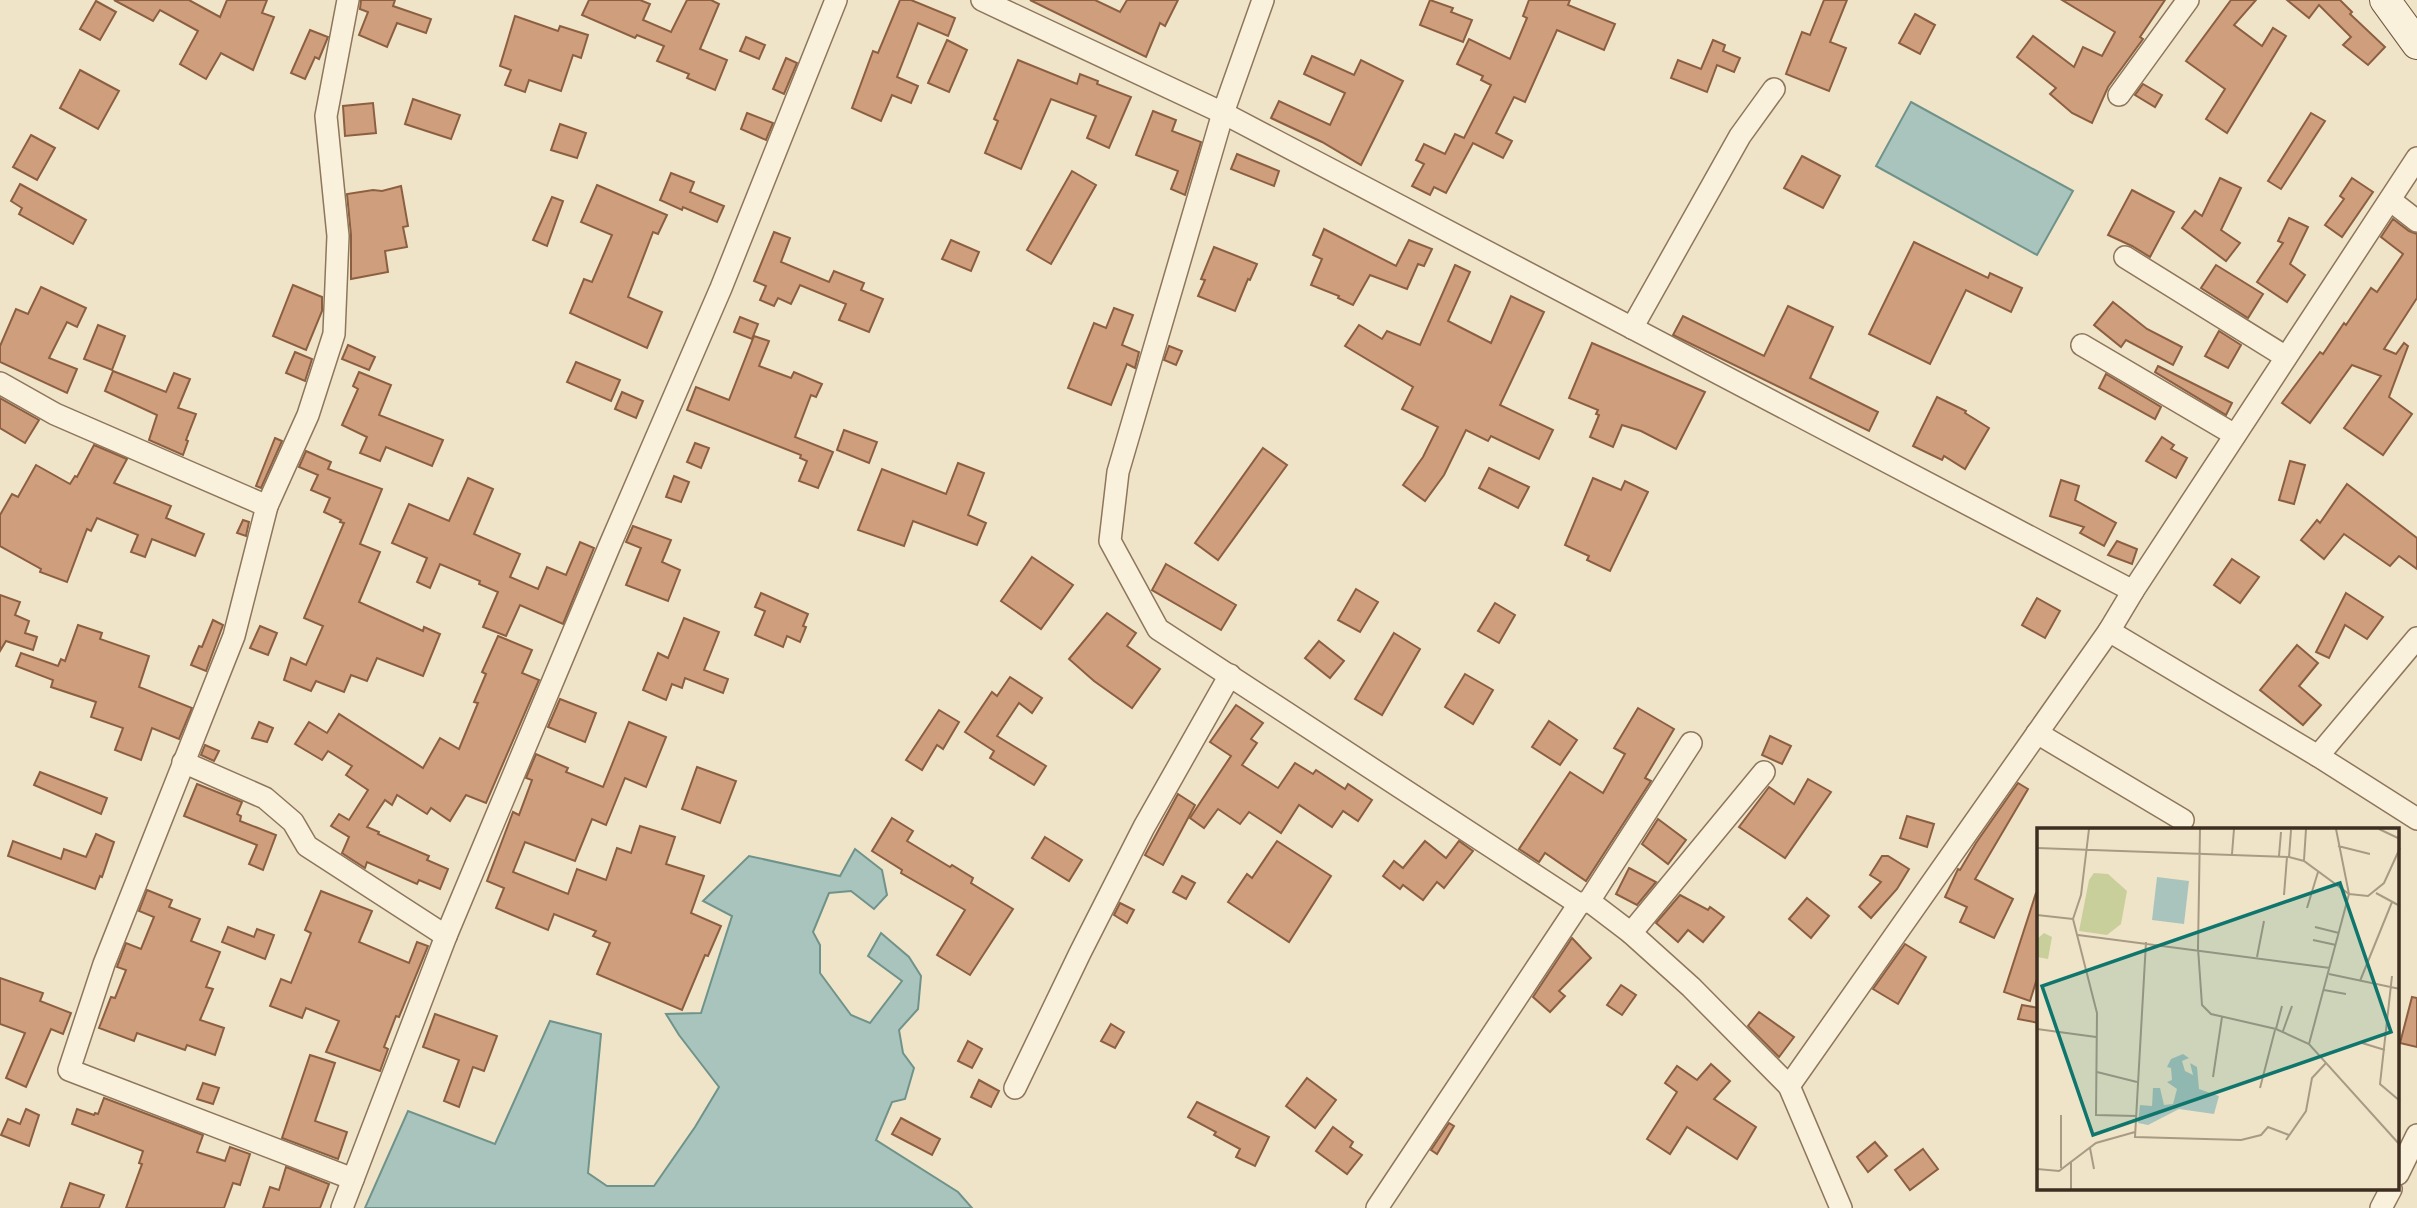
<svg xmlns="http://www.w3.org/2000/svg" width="2417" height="1208" font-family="Lora,serif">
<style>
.water{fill:#a9c4bc;stroke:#6f938a;stroke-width:2}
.building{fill:#cf9f7d;stroke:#8d5f41;stroke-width:2}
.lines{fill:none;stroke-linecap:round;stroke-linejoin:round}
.street-casing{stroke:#8d765c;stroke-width:24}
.secondary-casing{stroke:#6f573f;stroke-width:32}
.street{stroke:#faf1dc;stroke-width:21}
.secondary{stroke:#faf1dc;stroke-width:30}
.inset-road{fill:none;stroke:#a89b85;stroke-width:2}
.view{fill:#0f766e;fill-opacity:0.15;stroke:#0f766e;stroke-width:3.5}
.inset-edge{fill:none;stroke:#3d2e20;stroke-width:3.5}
</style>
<rect width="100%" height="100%" fill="#f0e4c8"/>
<g class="water">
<polygon points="1911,102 2073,191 2037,255 1876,166"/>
<polygon points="855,849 882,870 887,895 874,909 851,891 829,893 813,932 820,945 820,973 851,1015 870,1023 902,981 868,956 881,933 909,957 921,976 918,1009 899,1030 903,1053 914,1068 905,1099 892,1102 876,1140 958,1192 972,1208 365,1208 408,1111 495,1144 550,1021 601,1034 588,1173 607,1186 654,1186 695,1127 719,1087 679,1035 666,1014 701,1013 732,916 703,901 749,856 840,876"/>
</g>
<g class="building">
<polygon points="114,0 189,0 220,17 227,0 267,0 262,13 274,17 253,70 221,53 206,79 180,64 198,31 160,10 153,21"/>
<polygon points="361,0 395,0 393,6 431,19 426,33 397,23 387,47 359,35 368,12 360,9"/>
<polygon points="589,0 640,0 650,4 643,20 671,32 687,0 711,0 719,4 700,49 727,60 715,90 687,78 689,74 657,61 664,46 637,35 635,38 582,15"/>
<polygon points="900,0 911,0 955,18 948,36 918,23 897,77 918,86 911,103 892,95 881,121 852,108 873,51 878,53"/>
<polygon points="1030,0 1095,0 1120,12 1127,0 1178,0 1165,26 1160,23 1146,57"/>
<polygon points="1430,0 1453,8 1451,12 1472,20 1463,42 1420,25"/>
<polygon points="1529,0 1570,0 1568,5 1615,24 1604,50 1557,30 1525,102 1514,97 1496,133 1512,141 1503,158 1473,143 1446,193 1434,187 1430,195 1412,186 1424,164 1416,160 1424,144 1445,154 1455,134 1464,138 1491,85 1481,80 1483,76 1457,64 1469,39 1510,59 1527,18 1523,16"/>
<polygon points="1824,0 1847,0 1830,42 1846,48 1829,91 1786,74 1802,32 1810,35"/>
<polygon points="2062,0 2165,0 2140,37 2143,39 2108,87 2092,123 2072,113 2050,94 2056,88 2017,57 2033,36 2074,67 2083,47 2102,56 2115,32"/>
<polygon points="2231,0 2256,0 2234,25 2262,46 2273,28 2286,36 2227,133 2206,119 2225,89 2186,61"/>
<polygon points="2287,0 2340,0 2352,12 2350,14 2385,47 2368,65 2343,45 2351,37 2319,5 2309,18"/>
<polygon points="96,1 116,12 100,40 80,29"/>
<polygon points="1915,14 1935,25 1920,54 1899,43"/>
<polygon points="515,16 558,31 560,26 588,35 581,58 573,55 561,91 529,80 525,92 505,85 511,70 500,66"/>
<polygon points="310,30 328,37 319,59 315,57 305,79 291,73"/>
<polygon points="746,37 765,45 759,59 740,51"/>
<polygon points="947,40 967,50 949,92 928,83"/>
<polygon points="1713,40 1725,45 1723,51 1740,58 1734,72 1717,65 1707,92 1671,78 1678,60 1701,69"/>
<polygon points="1312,56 1354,75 1361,60 1403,81 1361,165 1322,142 1271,118 1279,101 1330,125 1345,93 1304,74"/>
<polygon points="786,58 797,63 784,94 773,89"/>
<polygon points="1018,60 1077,84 1080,74 1098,81 1097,84 1131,97 1109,148 1087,138 1096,116 1051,99 1021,169 985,153 998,121 994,119"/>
<polygon points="80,70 119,91 98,129 60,108"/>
<polygon points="2143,84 2162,95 2155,107 2135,95"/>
<polygon points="413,99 460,115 451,139 405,124"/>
<polygon points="373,103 376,133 345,136 343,106"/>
<polygon points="1153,111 1176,120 1172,131 1201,142 1185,195 1171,189 1178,171 1136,155"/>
<polygon points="747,113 773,123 766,140 741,129"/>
<polygon points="2311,113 2325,121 2281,189 2268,181"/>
<polygon points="560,124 586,133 577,158 551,150"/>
<polygon points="31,135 55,148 37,180 13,167"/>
<polygon points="1237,154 1279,171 1274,186 1231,169"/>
<polygon points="1802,156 1840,176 1823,208 1784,188"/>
<polygon points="1072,171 1096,185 1051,264 1027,250"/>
<polygon points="671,173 694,182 690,192 724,206 717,222 683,207 682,210 660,200"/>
<polygon points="2220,178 2241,188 2221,230 2240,243 2226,261 2182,228 2195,211 2202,216"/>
<polygon points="2352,178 2373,192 2342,237 2325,225 2344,199 2340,196"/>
<polygon points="20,184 86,220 73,244 19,214 22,208 11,201"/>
<polygon points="597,185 667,215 658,234 653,232 628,297 662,312 647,348 570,313 584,279 592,282 612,235 581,222"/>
<polygon points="401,186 408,226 403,227 407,247 385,251 388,272 351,279 351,235 347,194 373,190 382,191"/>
<polygon points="2132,190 2174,212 2150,257 2132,246 2108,235"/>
<polygon points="552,197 563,201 547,246 533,240"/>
<polygon points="2289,218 2308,227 2290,264 2305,275 2287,302 2257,282 2283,243 2278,241"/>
<polygon points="2393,219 2409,231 2417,234 2417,298 2384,349 2396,354 2404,343 2408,346 2389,397 2412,414 2383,455 2344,428 2381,376 2352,365 2310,423 2282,403 2320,352 2323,354 2344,323 2346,325 2371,288 2377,292 2403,254 2381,237"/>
<polygon points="1324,229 1396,266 1409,240 1432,249 1424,266 1418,264 1407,289 1370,275 1353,305 1338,298 1339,296 1311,285 1322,259 1313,255"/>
<polygon points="774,232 790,238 781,262 829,282 834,271 864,283 861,290 883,299 869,332 839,320 846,304 800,285 791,304 778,298 774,306 760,300 766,286 754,281"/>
<polygon points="951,240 979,252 971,271 942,259"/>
<polygon points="1914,242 1988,278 1990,273 2022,288 2011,312 1966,290 1930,364 1869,334"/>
<polygon points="1214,247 1257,264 1250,280 1248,279 1235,311 1198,296 1205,280 1201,279"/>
<polygon points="1455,265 1470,272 1448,321 1491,343 1511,296 1544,312 1500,405 1553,430 1539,459 1491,436 1488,441 1466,430 1444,475 1425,501 1403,485 1423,457 1438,427 1402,409 1413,387 1345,346 1359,325 1382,339 1387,331 1420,345"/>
<polygon points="2216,265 2263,294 2248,318 2201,288"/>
<polygon points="293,285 322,297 322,311 306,350 273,336"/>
<polygon points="41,287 86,308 77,327 67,322 49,358 77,369 67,393 0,362 0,346 16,309 28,314"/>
<polygon points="2113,302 2147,329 2182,347 2173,365 2126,340 2121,347 2094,325"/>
<polygon points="1788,306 1833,327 1810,378 1878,412 1869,431 1673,335 1683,316 1764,356"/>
<polygon points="1114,308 1133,315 1122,345 1139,352 1135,368 1127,364 1111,405 1068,388 1094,323 1106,328"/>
<polygon points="740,317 758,324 752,339 734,332"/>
<polygon points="98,325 125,336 112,370 84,359"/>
<polygon points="2219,331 2241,345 2228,368 2205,356"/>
<polygon points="754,336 769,341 759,366 791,378 794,372 822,384 816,397 811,395 795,437 833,452 818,488 799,481 807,461 800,458 801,455 687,410 696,387 729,400"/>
<polygon points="1592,343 1705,392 1676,449 1641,431 1622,425 1613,447 1590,437 1599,415 1596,414 1598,410 1569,398"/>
<polygon points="348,345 375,357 369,370 342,359"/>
<polygon points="1169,346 1182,351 1176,365 1164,360"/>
<polygon points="295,352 312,359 305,381 286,373"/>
<polygon points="576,362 620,380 611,401 567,382"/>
<polygon points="2158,366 2232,403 2226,415 2155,372"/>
<polygon points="113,371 166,392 174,373 190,379 178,408 196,414 186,440 188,441 183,455 149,440 157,415 105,391"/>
<polygon points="359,372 391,385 379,415 443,440 432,466 386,447 380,461 360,453 367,437 342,425 358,389 353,386"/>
<polygon points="2106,374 2161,407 2155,419 2099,388"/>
<polygon points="622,392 643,401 636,418 615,409"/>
<polygon points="1937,397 1966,411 1965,413 1989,428 1965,469 1944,456 1942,460 1913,446"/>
<polygon points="0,398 39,420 25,443 0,428"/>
<polygon points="844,430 877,442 869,463 837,450"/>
<polygon points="2162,437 2174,445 2171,449 2187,458 2176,478 2146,461"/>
<polygon points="275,438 282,441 261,488 256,486"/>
<polygon points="695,443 709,448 701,468 687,462"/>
<polygon points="94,445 127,459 114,483 171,506 166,518 204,534 195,556 152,539 145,557 131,552 138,535 97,518 91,531 87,529 67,582 40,572 41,569 0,546 0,515 12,494 18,497 36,465 70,484 75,476 77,477"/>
<polygon points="1263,448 1287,465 1218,560 1195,543"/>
<polygon points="306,451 331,462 328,469 382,489 360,544 380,552 359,602 423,631 424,627 440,634 423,676 377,658 367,681 351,675 344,692 316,681 311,691 284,680 291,658 306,665 323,626 304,618 344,523 340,522 341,520 324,512 330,498 311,490 318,475 299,467"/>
<polygon points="2290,461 2305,465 2294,504 2279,500"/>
<polygon points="958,463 984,473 968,515 986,523 977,545 913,521 904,546 858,530 882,469 946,494"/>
<polygon points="1489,468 1529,487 1518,508 1479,488"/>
<polygon points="674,476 689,482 681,502 666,497"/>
<polygon points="468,478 493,489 474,534 520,554 510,577 538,589 547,567 566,575 580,542 594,548 563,624 520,605 506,636 483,627 498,592 479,584 480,581 440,564 430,588 417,582 427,558 392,543 409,504 449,521"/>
<polygon points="1593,478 1621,490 1625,481 1648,492 1610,571 1587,560 1589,556 1565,545"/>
<polygon points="2061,480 2079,486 2075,500 2116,523 2104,546 2080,533 2084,527 2050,516"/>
<polygon points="2347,484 2417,538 2417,569 2399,556 2390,566 2344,534 2324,559 2301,540 2317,520 2320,523"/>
<polygon points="243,520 249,522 246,536 237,533"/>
<polygon points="633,526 671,540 662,562 680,570 668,601 626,585 641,548 626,542"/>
<polygon points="2117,541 2137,549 2132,564 2108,555"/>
<polygon points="1032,557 1073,585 1041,629 1001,601"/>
<polygon points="2232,559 2259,577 2240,603 2214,585"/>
<polygon points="1166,564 1236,605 1221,630 1152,590"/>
<polygon points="1356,589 1378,602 1360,632 1338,620"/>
<polygon points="761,593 808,614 803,626 806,627 800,642 787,636 783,647 755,635 765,611 755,607"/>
<polygon points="2346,593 2383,617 2367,639 2345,625 2329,658 2316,652"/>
<polygon points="0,595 20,602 15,615 29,621 25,633 37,637 33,650 6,641 0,651"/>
<polygon points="2037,598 2060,611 2045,638 2022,625"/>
<polygon points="1495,603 1515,615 1499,643 1478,631"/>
<polygon points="1107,613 1136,633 1127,646 1160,669 1132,708 1094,681 1069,659"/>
<polygon points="684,618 719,632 704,670 728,679 723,693 685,678 682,688 672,684 666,700 643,690 658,653 668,658"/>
<polygon points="213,620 223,625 206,671 191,665 199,646 202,647"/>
<polygon points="78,625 102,633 100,639 149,656 139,687 192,708 179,739 152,728 141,760 115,750 123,728 91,717 96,702 51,687 53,680 16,666 21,653 58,666 61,659 65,661"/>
<polygon points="260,626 277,633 268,655 250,648"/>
<polygon points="1394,633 1420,649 1382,715 1355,699"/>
<polygon points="498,636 532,650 522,673 539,680 486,803 466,795 450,821 431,808 427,814 397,795 392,805 385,800 367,827 379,832 378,834 429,856 427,860 448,869 440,889 419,880 417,884 367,862 365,868 342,853 349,837 331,826 339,814 349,820 368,790 346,775 352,766 328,751 322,760 295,744 309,722 327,733 339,714 423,768 440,738 459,749 478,703 474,702 486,674 482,672"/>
<polygon points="1319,641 1344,661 1330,678 1305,658"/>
<polygon points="2297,645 2318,663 2299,686 2321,705 2303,725 2260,690"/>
<polygon points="1465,674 1493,690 1473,724 1445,707"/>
<polygon points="1010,677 1042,698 1032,713 1019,703 997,736 1046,766 1034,785 990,758 994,751 965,732 992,692 997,696"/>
<polygon points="560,699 596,713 585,742 548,727"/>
<polygon points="1236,705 1263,723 1251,739 1257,743 1242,765 1278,788 1295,763 1313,774 1316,770 1345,789 1348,784 1372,800 1358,821 1343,811 1332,827 1299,805 1281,833 1249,812 1240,824 1218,809 1204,828 1190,818 1231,756 1210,742"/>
<polygon points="1638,708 1674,729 1645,778 1651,781 1586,881 1545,853 1539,862 1519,849 1570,772 1603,793 1625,754 1614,748"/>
<polygon points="939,710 959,722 943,749 937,745 922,770 906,760"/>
<polygon points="1549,721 1577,740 1560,765 1532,747"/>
<polygon points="259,722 273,728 267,742 252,738"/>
<polygon points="629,722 666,737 646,787 625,778 606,825 592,819 575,861 525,842 513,872 568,894 577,869 606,880 617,848 631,853 640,826 675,837 666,864 704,876 691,913 721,926 708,956 705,955 682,1010 597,974 610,943 593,936 596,931 554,914 548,930 496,908 504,888 487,881 513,812 519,815 532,780 526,778 536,754 568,768 566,772 603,787"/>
<polygon points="1770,736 1791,746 1782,764 1762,755"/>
<polygon points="205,745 219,751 214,761 201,755"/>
<polygon points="697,767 736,781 720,823 682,809"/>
<polygon points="40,772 107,798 101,814 34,785"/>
<polygon points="1808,779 1831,792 1785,858 1739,827 1769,787 1794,804"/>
<polygon points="2018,783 2028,789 1975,879 2013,899 1994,938 1960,922 1967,907 1945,897 1958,869 1960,870 1976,843"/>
<polygon points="197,784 242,802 237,814 241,816 240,821 276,835 263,870 249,864 257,845 184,816"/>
<polygon points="1178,794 1195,805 1163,865 1145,855"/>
<polygon points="1907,816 1934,824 1927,847 1900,838"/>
<polygon points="892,818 913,831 907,841 950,867 952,865 973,878 971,883 1013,909 970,975 937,955 965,910 901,873 902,870 872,851"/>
<polygon points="1658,819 1686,840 1668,864 1642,844"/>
<polygon points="96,834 114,842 102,877 100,876 95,889 8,856 13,841 61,859 64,849 86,857"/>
<polygon points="1045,837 1082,860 1069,881 1032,858"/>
<polygon points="1277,841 1331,876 1289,942 1228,902 1247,874 1252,878"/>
<polygon points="1425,841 1446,858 1459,841 1473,851 1444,888 1437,882 1423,900 1403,885 1400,889 1383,876 1394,861 1403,868"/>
<polygon points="1882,856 1888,856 1909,869 1897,889 1871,918 1859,907 1881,882 1870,875"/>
<polygon points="1629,868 1656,882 1637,905 1616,894"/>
<polygon points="1182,876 1195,883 1186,899 1173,892"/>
<polygon points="147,890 172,900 169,907 200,919 191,941 220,952 206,987 213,989 200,1020 224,1028 215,1055 187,1045 185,1050 137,1033 134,1041 99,1028 111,997 115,998 126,970 117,967 126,943 141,949 154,917 139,911"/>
<polygon points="321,891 372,911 359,942 409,963 417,942 428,946 399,1017 396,1016 384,1047 388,1049 380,1071 326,1052 339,1021 306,1008 302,1018 270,1006 281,979 291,983 311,933 305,930"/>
<polygon points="2036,893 2039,893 2039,972 2030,1001 2004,992"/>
<polygon points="1680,895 1708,910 1710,907 1724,917 1703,942 1688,930 1678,942 1656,923"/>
<polygon points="1807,898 1829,916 1811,938 1789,919"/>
<polygon points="1120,903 1134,910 1127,923 1114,915"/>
<polygon points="228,927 254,937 257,929 274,935 265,959 222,942"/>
<polygon points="1572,938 1591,958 1559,991 1565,996 1550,1012 1533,997"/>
<polygon points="1905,944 1926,957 1898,1004 1873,989"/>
<polygon points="0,978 43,993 40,1001 71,1013 63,1034 51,1029 26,1087 6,1078 25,1033 0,1024"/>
<polygon points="1621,985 1636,995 1622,1015 1607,1005"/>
<polygon points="2412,997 2417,998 2417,1047 2400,1043"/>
<polygon points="2022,1005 2039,1008 2039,1023 2018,1019"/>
<polygon points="1759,1012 1794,1037 1779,1057 1748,1026"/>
<polygon points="435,1014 497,1036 484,1071 473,1067 459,1107 444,1101 459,1060 423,1047"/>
<polygon points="1111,1024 1124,1032 1115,1048 1101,1041"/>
<polygon points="968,1041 982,1049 972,1068 958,1061"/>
<polygon points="310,1055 335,1063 315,1121 347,1132 338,1159 282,1138"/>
<polygon points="1711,1064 1730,1081 1714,1099 1756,1127 1737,1159 1687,1127 1670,1154 1647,1139 1677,1092 1665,1083 1677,1066 1697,1080"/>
<polygon points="1307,1078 1336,1100 1315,1128 1286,1106"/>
<polygon points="979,1080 999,1091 991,1107 971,1097"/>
<polygon points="203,1083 219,1088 213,1104 197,1099"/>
<polygon points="104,1098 203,1135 197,1152 225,1161 230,1147 250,1154 240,1185 233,1183 224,1208 126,1208 142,1164 139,1163 143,1151 72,1124 77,1109 94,1115 95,1113 98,1114"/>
<polygon points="1197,1102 1269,1137 1255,1166 1236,1157 1240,1149 1214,1135 1216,1132 1188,1117"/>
<polygon points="26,1109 39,1115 29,1146 1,1135 8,1119 20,1124"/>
<polygon points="901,1118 940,1139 932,1155 892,1134"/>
<polygon points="1449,1123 1454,1126 1437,1154 1431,1150"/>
<polygon points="1333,1127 1353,1142 1350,1147 1362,1155 1347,1174 1316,1151"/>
<polygon points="1875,1142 1887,1156 1868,1172 1857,1157"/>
<polygon points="1923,1149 1938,1169 1910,1190 1895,1170"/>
<polygon points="286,1167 329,1184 320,1208 263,1208 270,1187 279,1190"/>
<polygon points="70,1183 104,1195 99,1208 61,1208"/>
</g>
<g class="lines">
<g class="street-casing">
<g id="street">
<polyline points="348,0 326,116 338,236 334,334 308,415 267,506 234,636 104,964 69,1070 353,1179"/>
<polyline points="982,0 1223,113 2133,591"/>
<polyline points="1263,0 1223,113 1118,472 1110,541 1158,629 1579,904 1589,901 1631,933 1691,987 1789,1086 1841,1208"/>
<polyline points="2119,95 2188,0"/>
<polyline points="2390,200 2417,221"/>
<polyline points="2125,257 2286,357"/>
<polyline points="1632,328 1740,136 1774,89"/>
<polyline points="2082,345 2235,435"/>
<polyline points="0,383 55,414 267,506"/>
<polyline points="2109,631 2318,756 2417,819"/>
<polyline points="2037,733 2183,820"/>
<polyline points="2318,756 2417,638"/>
<polyline points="183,762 265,798 293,822 307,846 446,936"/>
<polyline points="1589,901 1691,743"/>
<polyline points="1631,933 1764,772"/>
<polyline points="1789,1086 2109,631 2133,591 2417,158"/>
<polyline points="1015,1088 1080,953 1144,827 1230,675"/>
<polyline points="2398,1174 2417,1135"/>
<polyline points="342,1208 446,936 609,547 721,288 836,0"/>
<polyline points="1377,1208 1579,904"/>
<polyline points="2381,1208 2391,1189"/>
</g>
</g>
<g class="secondary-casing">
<polyline id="secondary" points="2385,0 2417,44"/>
</g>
<use href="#street" class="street"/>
<use href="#secondary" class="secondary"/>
</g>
<g transform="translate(2037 828)">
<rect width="362" height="362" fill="#f0e4c8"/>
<path d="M57 45 71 46 90 63 84 96 70 107 42 103 52 52ZM7 105 15 109 11 131 0 129V111Z" fill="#c9cf9b"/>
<path d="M120 49 152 53 147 96 115 92ZM146 226 152 230 145 233 148 243 156 247 153 235 160 239 162 261 182 268 177 286 142 281 111 297 101 295 103 277 115 278 116 260H123L127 277 136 276 140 261 130 254 135 252 134 240 130 239 134 231Z" fill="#a9c4bc"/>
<path class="inset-road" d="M52 1 44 67 36 91 60 185 59 287 99 288M163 1 161 120 165 177 174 186 239 201 272 216 363 317M342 1 363 11M301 18 333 26M0 20 252 29 267 33 312 66 331 68 347 55 363 20M195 26 197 1M242 28 244 4M252 29 254 2M267 32 269 1M339 65 363 78M247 67 250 29M270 80 281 44M0 87 36 91M278 99 302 105M41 107 293 140M276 112 299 117M109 114 98 309 204 312 224 307 231 299 252 307M220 129 227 93M292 146 363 161M355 148 343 256 363 273M323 153 355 74M287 162 309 166M0 201 59 209M239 201 245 178M246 203 255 178M325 215 348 222M272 216 312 66 299 1M60 244 100 254M176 249 185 189M223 260 238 202M24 287V340M249 312 269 283 275 250 289 235M53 320 57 341M34 333V361M0 341 22 343 59 315 98 304"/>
<path class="view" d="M303 55 354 204 56 307 5 158Z"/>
<rect width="362" height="362" class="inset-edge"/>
</g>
</svg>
